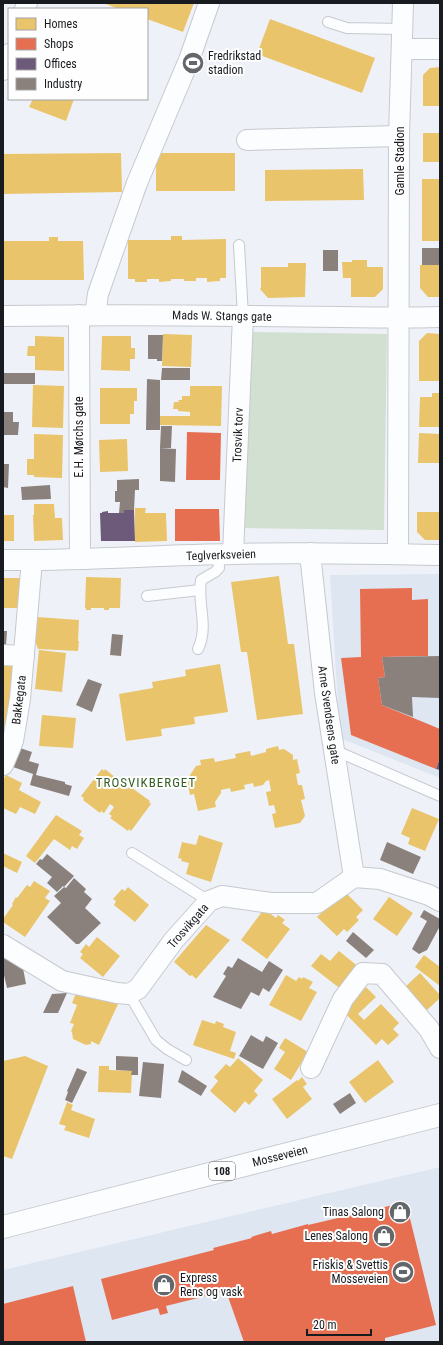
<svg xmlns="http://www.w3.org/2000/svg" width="443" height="1345" font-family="'Roboto Condensed',sans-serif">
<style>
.built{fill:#dde6f1}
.green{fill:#d1e0d0}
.homes{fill:#e9c46a}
.shops{fill:#e76f51}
.offices{fill:#6d597a}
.industry{fill:#8a817c}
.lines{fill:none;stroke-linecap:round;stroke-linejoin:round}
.service-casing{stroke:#c6c9ce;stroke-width:12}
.minor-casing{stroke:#c6c9ce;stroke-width:22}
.primary-casing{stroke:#c6c9ce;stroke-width:24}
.service{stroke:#fcfdfe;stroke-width:10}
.minor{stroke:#fcfdfe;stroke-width:20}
.primary{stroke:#fcfdfe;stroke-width:22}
.labels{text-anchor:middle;stroke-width:4;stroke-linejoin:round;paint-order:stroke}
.shield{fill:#fefefe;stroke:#5d5f62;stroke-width:1}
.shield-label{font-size:11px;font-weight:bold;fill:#181b1f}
.poi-label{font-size:12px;fill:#181b1f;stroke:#fefefe;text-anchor:end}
.street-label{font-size:12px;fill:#181b1f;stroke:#fefefe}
.neighbourhood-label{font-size:13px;letter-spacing:1px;fill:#335e24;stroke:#fefefe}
</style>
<rect width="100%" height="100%" fill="#eef2f8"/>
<g class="built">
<polygon points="440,574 440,778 340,738 330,575"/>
<polygon points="440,1167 440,1342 3,1342 3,1270"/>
</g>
<polygon class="green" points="248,332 387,334 384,530 245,528"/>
<g class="homes">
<polygon points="103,3 194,3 183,32 147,19 147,9 119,9"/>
<polygon points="270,19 375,58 362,93 257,54"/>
<polygon points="440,67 440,106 423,106 423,75 430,68"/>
<polygon points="33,99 74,99 66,121 29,107"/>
<rect x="423" y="133" width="17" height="29"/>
<polygon points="121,153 122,192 3,194 3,154"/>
<rect x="156" y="153" width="79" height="38"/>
<polygon points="363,169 364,200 265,201 265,170"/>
<rect x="422" y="179" width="18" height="62"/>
<polygon points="171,236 182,236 182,240 226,239 226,278 220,278 220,281 207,282 207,278 196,278 196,281 184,281 184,279 171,279 171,281 159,282 159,279 147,279 147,282 135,282 135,279 128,279 128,240 171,240"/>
<polygon points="49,237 58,237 58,241 83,241 84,280 3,280 3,241 49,241"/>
<polygon points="352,260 367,260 367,267 383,267 383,289 375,297 351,297 351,278 343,278 342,262 352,262"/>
<polygon points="288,263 306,263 305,297 268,298 260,289 261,288 261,267 288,267"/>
<polygon points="420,265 440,265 440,297 428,297 420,288"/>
<polygon points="427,333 440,334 440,381 419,381 419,341"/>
<polygon points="163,334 192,335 191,367 162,366"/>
<polygon points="35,336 64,337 64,371 35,370 35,356 27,356 28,346 35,346"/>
<polygon points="102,336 131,336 131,348 135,348 135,359 130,359 130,371 101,370"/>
<polygon points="33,385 64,386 63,428 32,427"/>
<polygon points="190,386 222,386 221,426 160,425 160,416 190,416 190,412 178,411 178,409 173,409 174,402 179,402 178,400 182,400 182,396 190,396"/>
<polygon points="100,388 137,388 137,401 134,401 134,414 130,414 130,424 100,424"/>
<polygon points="432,393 440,393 440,427 419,427 420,397 432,397"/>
<polygon points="419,433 440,434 440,463 418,463"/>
<polygon points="34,434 63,435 62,478 34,477 34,475 27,475 27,459 34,459"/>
<polygon points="127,439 128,471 100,472 99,440"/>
<polygon points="34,504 54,504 55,518 62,518 63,540 34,541 33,515 34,515"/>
<polygon points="135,508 146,508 145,513 166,513 167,541 135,542"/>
<polygon points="417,512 440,512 440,540 425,540 417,532"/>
<rect x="3" y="515" width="11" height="26"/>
<polygon points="279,576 288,644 294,644 303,714 257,720 247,652 241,652 231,582"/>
<polygon points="86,577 121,578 120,608 109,608 109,610 104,610 104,608 91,608 91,610 86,610 86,608 85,608"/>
<polygon points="3,578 23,578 20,608 3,608"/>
<polygon points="37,617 79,620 78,641 79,641 78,651 38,649 35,641"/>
<polygon points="39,650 66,653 62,692 35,689"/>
<polygon points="3,664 17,665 9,727 3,726"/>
<polygon points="220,664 228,712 194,717 195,724 161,729 162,736 126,741 119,694 153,688 152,682 186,676 185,670"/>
<polygon points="42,715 76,718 73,748 39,746"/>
<polygon points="278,746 279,750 284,749 293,755 293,760 297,759 300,773 296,774 298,785 302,785 305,799 301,800 305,816 300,823 275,828 272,814 276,813 274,805 269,806 266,792 271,791 269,780 266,781 263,785 254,787 253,783 244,785 245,789 231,792 230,788 221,790 221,793 215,802 216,807 198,811 194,794 190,795 187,780 191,780 190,775 196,766 201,765 200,760 214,758 215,762 236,758 235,754 250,751 251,756 266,752 266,749"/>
<polygon points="102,769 104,771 105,769 122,783 121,784 128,789 129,787 131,789 132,788 150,801 149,802 151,804 131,831 129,829 128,831 110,818 112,816 109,814 114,807 110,804 104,813 101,811 100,813 83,800 84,798 81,796"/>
<polygon points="6,775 22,783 19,790 41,802 35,814 20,807 16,814 3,808 3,780"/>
<polygon points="412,808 439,819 425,851 408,844 410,838 401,834"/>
<polygon points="56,815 82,831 79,835 84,838 77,849 72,846 70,850 54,839 35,863 26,856"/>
<polygon points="199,835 223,843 211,882 186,874 189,863 181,861 182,859 178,858 182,842 196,845"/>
<polygon points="3,853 22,862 17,873 3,866"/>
<polygon points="34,881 50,891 45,898 50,901 25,937 3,922 3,919 13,905 12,904 16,897 17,898 27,885 30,887"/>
<polygon points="128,887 149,905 135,922 114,905 116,901 113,899 122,889 125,891"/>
<polygon points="344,891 363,910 356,917 359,920 347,932 344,929 337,936 317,917"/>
<polygon points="389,897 413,913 397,936 373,919"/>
<polygon points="264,909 276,918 278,915 285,920 282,923 290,929 267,959 241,940"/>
<polygon points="206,925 230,940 196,979 192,975 190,976 174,962"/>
<polygon points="97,937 120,956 103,977 80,958 83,954 80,952 86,944 89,947"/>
<polygon points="339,951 360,968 342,990 311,966 321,954 330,961"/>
<polygon points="424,955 440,967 440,986 415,967"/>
<polygon points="420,973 440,995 440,998 426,1011 405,987"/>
<polygon points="286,975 296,981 299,977 302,979 303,977 313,982 309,988 317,992 301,1021 269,1005"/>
<polygon points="366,987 376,997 358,1014 364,1020 381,1004 399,1023 393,1029 399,1035 388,1045 382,1039 376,1045 342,1010"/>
<polygon points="76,993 119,1002 99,1045 91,1041 91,1044 86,1045 73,1039 72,1032 71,1031 74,1024 70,1023 77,1005 72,1003"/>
<polygon points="202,1020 215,1024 216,1021 224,1024 223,1027 236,1032 230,1051 236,1053 234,1059 193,1045"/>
<polygon points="285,1038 308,1052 291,1080 274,1069 285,1052 279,1048"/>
<polygon points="25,1056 48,1066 12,1159 3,1156 3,1061"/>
<polygon points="238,1058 263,1080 254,1091 258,1095 249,1105 245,1101 235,1113 210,1091 218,1081 214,1077 226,1064 230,1067"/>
<polygon points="378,1060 394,1082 365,1103 349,1082"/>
<polygon points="99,1066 109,1066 109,1070 132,1071 131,1093 98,1092"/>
<polygon points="302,1077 307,1084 303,1087 312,1099 287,1119 272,1099 297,1080 298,1081"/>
<polygon points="67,1102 73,1105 71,1110 95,1119 89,1138 64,1130 66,1126 59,1124"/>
</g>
<g class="shops">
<polygon points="187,432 221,433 220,480 186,480"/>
<polygon points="175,509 219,509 220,541 175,541"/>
<polygon points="412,588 412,600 428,599 428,656 382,657 385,677 378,678 382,705 440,729 440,758 436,769 351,735 341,658 361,657 360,589"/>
<polygon points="406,1202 436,1325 385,1338 385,1342 244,1342 226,1291 166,1306 168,1313 160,1315 158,1308 112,1320 101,1279 214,1250 213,1248 252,1238 251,1237 271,1231 272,1234 308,1224 308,1225"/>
<polygon points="73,1286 86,1342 3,1342 3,1304"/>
</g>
<g class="offices">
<polygon points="124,510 134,510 135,541 101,541 100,513 102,513 102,512 108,511 108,513 124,513"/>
<polygon points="440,758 440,770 436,769"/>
</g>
<g class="industry">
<rect x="422" y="248" width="18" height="17"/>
<rect x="323" y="250" width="15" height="21"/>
<polygon points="148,335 163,335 162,361 157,361 157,359 148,359"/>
<polygon points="162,368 190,368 190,380 161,380"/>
<rect x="3" y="373" width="32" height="11"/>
<polygon points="147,379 160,380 160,430 146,430"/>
<polygon points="3,412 13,412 13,422 19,422 18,435 3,435"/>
<polygon points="161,426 172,426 171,448 160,448"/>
<polygon points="160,448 176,449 175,482 160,481"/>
<polygon points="3,464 9,464 8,488 3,487"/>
<polygon points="139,479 139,490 135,490 134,510 124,510 124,513 119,513 120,502 115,502 115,491 117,491 117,480"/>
<polygon points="50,485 51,499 22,500 21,487"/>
<polygon points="3,631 7,631 6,646 3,646"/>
<polygon points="112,634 123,635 121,656 110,655"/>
<polygon points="440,656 440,698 412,697 413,717 382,705 378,678 385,677 382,657"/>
<polygon points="88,679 102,684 92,712 76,705"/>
<polygon points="20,748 32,752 29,761 39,764 36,775 65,782 65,784 72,786 69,796 30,785 33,774 13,767"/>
<polygon points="387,842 421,857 413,874 380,860"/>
<polygon points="47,854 74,876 64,887 66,888 74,878 86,889 84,892 92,899 85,908 101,923 79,944 76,944 47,917 61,903 54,896 64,887 63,886 57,892 47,883 52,877 36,864 40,859 42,860"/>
<polygon points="424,910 440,919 440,926 427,950 419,954 412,949 427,921 420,917"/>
<polygon points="353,932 374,950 366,958 346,941"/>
<polygon points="3,953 23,968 26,984 7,988 3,971"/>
<polygon points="238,958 262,972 269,961 283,970 269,992 263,988 259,996 251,992 241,1009 213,997 226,976 223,974 228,966 232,968"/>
<polygon points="67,993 58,1013 43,1013 52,994"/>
<polygon points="251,1035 263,1042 266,1036 278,1043 263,1069 239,1056"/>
<polygon points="116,1056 138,1057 138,1075 131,1075 132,1071 116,1070"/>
<polygon points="143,1062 164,1064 161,1098 139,1096"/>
<polygon points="77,1068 87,1072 72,1103 65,1100 68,1092 67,1091"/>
<polygon points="182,1070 207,1086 201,1096 178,1082"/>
<polygon points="350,1093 356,1103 340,1114 333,1104"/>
</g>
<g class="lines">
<g class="service-casing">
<g id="service">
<polyline points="328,22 347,28 402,29"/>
<polyline points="239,245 243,316"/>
<polyline points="147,596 200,590"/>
<path d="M198 649C209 626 197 604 201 580L215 572 219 568 218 554"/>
<polyline points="334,750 440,796"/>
<polyline points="132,853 209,901"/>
<polyline points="129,994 156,1040 167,1049 186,1060"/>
</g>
</g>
<g class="minor-casing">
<g id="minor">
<polyline points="25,9 27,3"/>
<polyline points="402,49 440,49"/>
<polyline points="3,70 9,54"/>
<polyline points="247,140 399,136"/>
<polyline points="79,315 80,559"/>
<polyline points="95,315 98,294 137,183 189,60 209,3"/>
<path d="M3 316C83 315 163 315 243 316 309 316 374 319 440 317"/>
<polyline points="310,553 325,693 354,877"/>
<polyline points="233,554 243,316"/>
<polyline points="398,554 399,136 403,3"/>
<path d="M3 560C80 561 157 555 234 554 302 552 371 554 440 555"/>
<polyline points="3,655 24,656"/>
<polyline points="3,765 13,741 20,699 32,560"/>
<polyline points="3,945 62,981 117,993 129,994 138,989 174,940 209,901 222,896 271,903 317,903 354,877 380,879 429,895 440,901"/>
<polyline points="311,1068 343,999 363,973 382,974 429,1029 440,1048"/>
</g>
</g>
<g class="primary-casing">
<polyline id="primary" points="3,1227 440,1115"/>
</g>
<use href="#service" class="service"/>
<use href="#minor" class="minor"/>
<use href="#primary" class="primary"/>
</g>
<defs>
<g id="stadium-disc" transform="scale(1.15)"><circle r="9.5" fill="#63666b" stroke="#fefefe"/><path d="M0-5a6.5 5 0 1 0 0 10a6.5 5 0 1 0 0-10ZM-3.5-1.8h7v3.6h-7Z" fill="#fff"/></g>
<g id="shop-disc" transform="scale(1.15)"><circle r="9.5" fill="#63666b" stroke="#fefefe"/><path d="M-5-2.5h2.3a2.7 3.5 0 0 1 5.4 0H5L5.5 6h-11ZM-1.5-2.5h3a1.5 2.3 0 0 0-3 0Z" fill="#fff"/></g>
</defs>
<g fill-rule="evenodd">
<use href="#stadium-disc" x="193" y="63"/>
<use href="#shop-disc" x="400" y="1212"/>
<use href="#shop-disc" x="384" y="1236"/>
<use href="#stadium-disc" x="403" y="1272"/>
<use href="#shop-disc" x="164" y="1285"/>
</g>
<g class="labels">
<rect class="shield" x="209" y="1162" width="26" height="18" rx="3"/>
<g class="shield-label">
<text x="222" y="1175">108</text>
</g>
<g class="poi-label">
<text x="208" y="60" text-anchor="start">Fredrikstad<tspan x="208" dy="14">stadion</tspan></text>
<text x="384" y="1216">Tinas Salong</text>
<text x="368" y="1240">Lenes Salong</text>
<text x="388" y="1269">Friskis &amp; Svettis<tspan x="388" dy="14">Mosseveien</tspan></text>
<text x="180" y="1282" text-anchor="start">Express<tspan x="180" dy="14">Rens og vask</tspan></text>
</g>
<g class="street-label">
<text transform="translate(400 161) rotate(-90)" y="4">Gamle Stadion</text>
<text transform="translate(222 316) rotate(1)" y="4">Mads W. Stangs gate</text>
<text transform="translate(238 435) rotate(-88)" y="4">Trosvik torv</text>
<text transform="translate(79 437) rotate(-90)" y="4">E.H. Mørchs gate</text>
<text transform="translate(221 555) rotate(-2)" y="4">Teglverksveien</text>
<text transform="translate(19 700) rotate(-83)" y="4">Bakkegata</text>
<text transform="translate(329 715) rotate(82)" y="4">Arne Svendsens gate</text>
<text transform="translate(188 926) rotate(-49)" y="4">Trosvikgata</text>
<text transform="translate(280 1156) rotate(-14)" y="4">Mosseveien</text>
</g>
<g class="neighbourhood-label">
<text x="146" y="787">TROSVIKBERGET</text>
</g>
</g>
<rect width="443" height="1345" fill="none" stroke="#181b1f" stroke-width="8"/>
<rect x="8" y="8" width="140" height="92" fill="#fefefe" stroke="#a2a3a5"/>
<rect x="16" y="18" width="20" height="12" fill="#e9c46a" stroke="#a2a3a5"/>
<text x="44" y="28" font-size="12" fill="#181b1f">Homes</text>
<rect x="16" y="38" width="20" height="12" fill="#e76f51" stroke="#a2a3a5"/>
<text x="44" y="48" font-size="12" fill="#181b1f">Shops</text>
<rect x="16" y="58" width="20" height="12" fill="#6d597a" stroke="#a2a3a5"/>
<text x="44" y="68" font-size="12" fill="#181b1f">Offices</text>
<rect x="16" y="78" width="20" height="12" fill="#8a817c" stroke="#a2a3a5"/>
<text x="44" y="88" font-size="12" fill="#181b1f">Industry</text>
<path d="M307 1329v6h64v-6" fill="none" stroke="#181b1f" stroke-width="2"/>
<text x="313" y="1329" font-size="12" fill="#181b1f" stroke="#fefefe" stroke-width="3" paint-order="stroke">20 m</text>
</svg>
